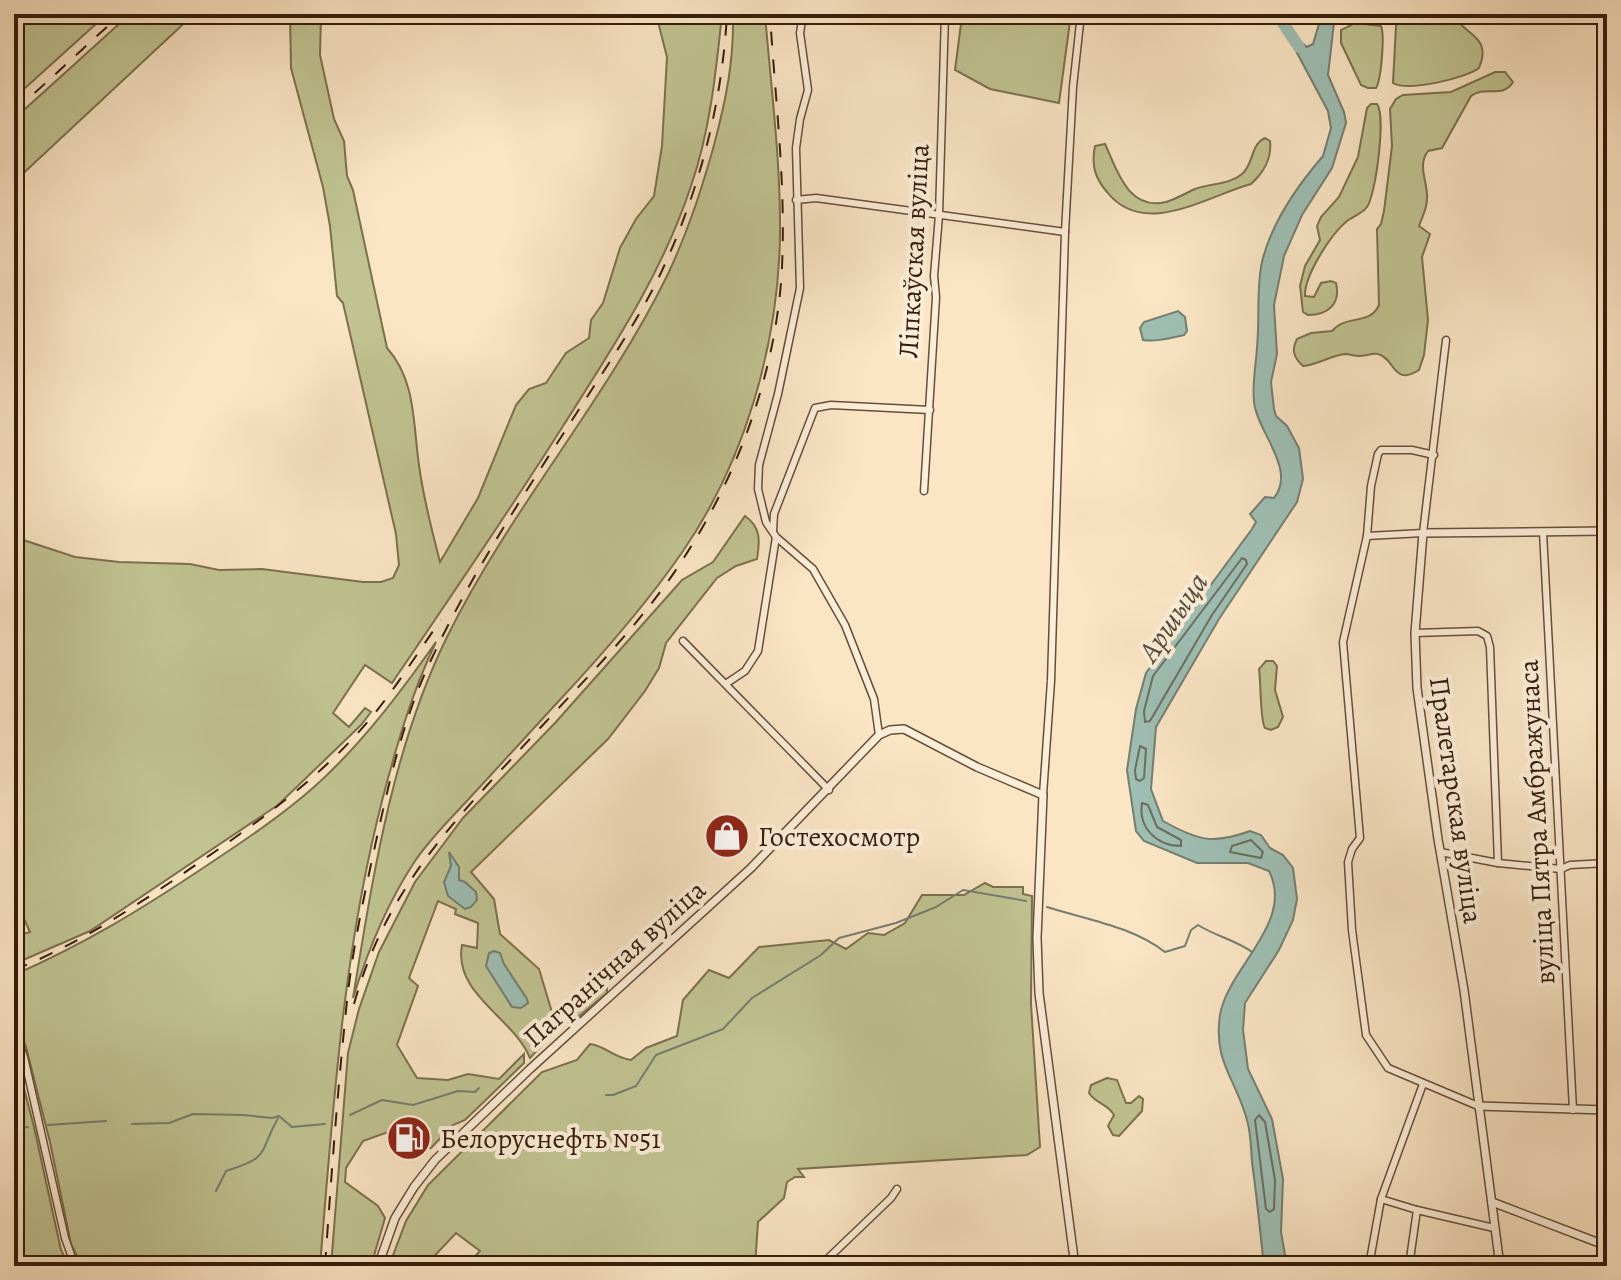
<svg xmlns="http://www.w3.org/2000/svg" width="1621" height="1280" font-family="Alegreya,serif">
<style>
.green{fill:#c1c392;stroke:#7c704e;stroke-width:2}
.water{fill:#9ebfb4;stroke:#757e70;stroke-width:2}
.lines{fill:none;stroke-linecap:round;stroke-linejoin:round}
.shore{stroke:#6a6e5f;stroke-width:2}
.stream{stroke:#757e70;stroke-width:2}
.river{stroke:#9ebfb4;stroke-width:12}
.minor-casing{stroke:#684e39;stroke-width:9}
.tertiary-casing{stroke:#684e39;stroke-width:10}
.minor{stroke:#fceed9;stroke-width:6}
.tertiary{stroke:#fceed9;stroke-width:7}
.rail{stroke:#371c0a;stroke-width:2;stroke-dasharray:14 14;stroke-linecap:butt}
.labels{text-anchor:middle;stroke-width:8;stroke-linejoin:round;paint-order:stroke}
.street-label{font-size:28px;fill:#371c0a;stroke:#fceed9}
.poi-label{font-size:28px;fill:#371c0a;stroke:#fceed9;text-anchor:start}
.water-label{font-size:30px;font-style:italic;fill:#564d3d;stroke:#fceed9}
</style>
<rect width="100%" height="100%" fill="#fae5c5"/>
<filter id="stains"><feTurbulence type="fractalNoise" baseFrequency=".0025" numOctaves="4"/><feColorMatrix values="0 0 0 0 .2 0 0 0 0 .09 0 0 0 0 .02 0 0 0 .5 -.17"/></filter>
<radialGradient id="worn" r=".72"><stop offset=".6" stop-color="#630" stop-opacity="0"/><stop offset="1" stop-color="#630" stop-opacity=".3"/></radialGradient>
<g class="green">
<polygon points="14,14 107,14 14,98"/>
<polygon points="130,14 194,14 14,182 14,119"/>
<path d="M290 14H321L320 55 334 119 344 141 347 176 353 190 387 348C416 380 413 424 419 465 423 497 432 531 440 562L478 498 516 405 529 389 546 383 566 353 589 338 591 320 603 303 620 248 636 219 654 196 662 146 667 57 656 14H722C716 72 710 131 691 186 662 274 612 349 563 426 508 513 450 598 392 683L365 665 333 713 349 727 365 708 371 712 361 725 278 805 90 931 14 964V937L30 932 24 919 20 881 14 880V537L75 557 119 562 190 564 219 570 262 569 363 582H381L393 578 399 565 396 534 343 303 337 296 330 226 323 187 291 68Z"/>
<path d="M733 14H765C771 88 781 163 780 237 778 345 745 461 683 551 646 605 601 656 556 704 526 737 496 769 466 802 449 820 429 840 415 861 387 903 368 950 353 998 373 876 392 749 447 637 509 511 605 402 667 276 687 234 702 189 714 145 726 100 734 61 733 14Z"/>
<polygon points="985,14 1071,14 1059,103 990,89 955,70 961,24 983,22"/>
<path d="M1401 14H1452C1464 35 1493 36 1479 68 1466 78 1408 92 1393 83L1396 26Z"/>
<path d="M1355 23 1381 26C1385 35 1381 81 1376 88H1368L1361 85 1341 43V30Z"/>
<path d="M1495 72H1505L1513 82C1503 99 1485 85 1471 96L1442 148 1428 151C1418 164 1426 179 1427 194 1428 206 1423 215 1419 226L1430 234 1422 257 1428 320 1424 355 1419 370C1393 387 1395 358 1378 354 1372 353 1365 356 1359 356 1354 356 1350 354 1346 354 1331 355 1318 365 1303 366 1294 358 1291 350 1297 339L1311 333 1332 331C1346 314 1370 326 1379 305L1377 229 1381 224 1384 211 1392 146 1390 109 1396 99 1403 95 1451 92Z"/>
<path d="M1371 104H1377C1386 116 1376 194 1367 207 1363 213 1352 217 1347 221 1331 234 1304 276 1305 296L1314 297 1321 283 1331 281 1336 283C1341 304 1328 315 1308 315L1303 312 1300 286 1305 266 1320 240 1317 226 1321 217 1339 197 1358 157 1367 108Z"/>
<path d="M1265 138 1270 141C1272 159 1264 172 1251 184 1207 196 1144 239 1107 192 1095 178 1091 165 1095 146L1105 144C1117 170 1128 211 1166 202 1176 199 1186 193 1195 189 1211 183 1229 185 1242 174 1254 164 1250 145 1265 138Z"/>
<path d="M745 516C761 527 760 541 757 559L736 566 717 578 666 643 659 668 645 691 608 739 471 872 494 899 500 934 539 969 557 1029 530 1058C513 1017 453 994 462 945L477 948 478 923 455 914 456 909 438 901 409 978 418 986 397 1045 417 1078 448 1080 468 1074 499 1079 524 1054V1063L465 1120 453 1125 431 1148 418 1149 422 1143 399 1128 363 1141 346 1168 345 1182 378 1206 385 1218 371 1266H331L348 1053 359 1009 379 952 415 882 463 818 555 723 682 580 713 562Z"/>
<path d="M436 642C412 692 397 744 383 797 343 951 333 1108 320 1266H82L71 1244 50 1142 26 1047 14 1015V975C84 944 137 912 200 870 239 844 279 818 314 787 361 745 400 693 436 642Z"/>
<path d="M1266 661H1273L1277 666 1275 690 1283 717 1278 727 1271 730 1265 728C1260 721 1261 682 1259 669Z"/>
<path d="M985 883 993 887H1023V894L1032 896 1031 1004 1040 1147 1027 1155 798 1169 804 1177H795L787 1182 784 1198 758 1222 755 1266H466L480 1251 456 1233 425 1266H389L406 1221 428 1185 542 1072 577 1060 590 1044C606 1046 612 1057 631 1060L646 1048 677 1036 683 1000 709 970 729 978 759 947 829 940 846 949 868 933 884 935 905 923 922 895H964Z"/>
<polygon points="594,981 602,982 607,986 607,993 570,1024 565,1021 566,1013 586,997 581,991"/>
<polygon points="14,1050 34,1127 61,1250 69,1266 14,1266"/>
<path d="M1107 1078 1117 1080 1126 1103H1131L1139 1096 1143 1099 1142 1111 1119 1136 1113 1135 1108 1126 1114 1115C1107 1103 1096 1104 1089 1093L1091 1085Z"/>
</g>
<g class="water">
<path d="M1318 14H1335L1328 75 1344 112 1346 123 1332 168 1302 215 1284 256 1274 305 1277 354 1271 382 1274 409 1276 416 1287 426 1299 448 1303 479 1297 502 1219 619 1156 727 1151 789 1163 821C1197 840 1212 845 1250 831L1261 835 1270 848 1283 855 1293 868 1297 899 1293 920 1279 950 1245 1003 1243 1030 1248 1069 1272 1119 1283 1179 1281 1232 1287 1266H1264C1260 1231 1257 1197 1252 1162 1251 1149 1251 1133 1247 1120 1236 1079 1213 1062 1220 1015 1228 967 1295 923 1269 871L1248 863H1197L1144 841 1136 831 1127 770 1136 709 1146 673 1252 529 1256 522 1250 514 1265 497 1274 498C1297 469 1257 432 1254 402 1252 383 1256 366 1257 347 1260 319 1256 289 1262 262 1271 224 1298 185 1323 156L1331 128 1328 111 1288 36 1291 34 1307 47 1313 44 1319 24Z"/>
<path d="M1178 311 1185 317 1187 331 1184 335C1170 338 1157 342 1143 340L1140 328 1144 322Z"/>
<polygon points="449,852 459,867 459,880 465,882 476,892 477,900 471,907 465,909 448,896 444,882 451,866"/>
<polygon points="494,951 500,953 504,964 527,999 528,1003 521,1008 512,1007 486,966 489,953"/>
</g>
<g class="lines">
<g class="shore">
<polygon points="1242,558 1246,560 1247,564 1212,615 1150,721 1145,722 1144,711 1153,676"/>
<polygon points="1140,746 1146,749 1144,778 1140,781 1136,779 1135,770"/>
<path d="M1142 803 1148 805 1157 827 1181 840V846C1157 846 1138 828 1142 803Z"/>
<polygon points="1251,840 1263,852 1261,858 1230,852 1232,846"/>
<polygon points="1259,1115 1265,1122 1275,1180 1274,1209 1270,1212 1266,1209 1255,1120"/>
</g>
<g class="stream">
<path d="M1047 907C1088 920 1131 926 1165 952L1185 946 1191 930 1198 925C1215 936 1236 940 1252 952"/>
<polyline points="606,1095 613,1095 636,1086 656,1055 723,1029 752,998 821,955 839,938 896,923 936,907 963,890 1026,901"/>
<polyline points="350,1115 382,1100 413,1105 458,1091 475,1092 479,1088"/>
<polyline points="132,1124 169,1123 193,1114 243,1115 272,1118 279,1116 292,1127 325,1124"/>
<polyline points="48,1125 106,1121"/>
<polyline points="14,1129 28,1127"/>
<path d="M216 1191 226 1171C271 1157 258 1154 278 1118"/>
</g>
<polyline class="river" points="1277,14 1299,47"/>
<g class="minor-casing">
<g id="minor">
<polyline points="803,14 800,33 808,90 800,119 796,148 800,288 778,394 759,465 758,489 766,522 776,537 813,569 845,625 874,699 879,735"/>
<polyline points="796,200 816,198 1065,232"/>
<polyline points="1434,455 1412,450 1381,450 1378,454 1371,486 1367,536 1343,642 1360,838 1352,849 1348,862 1352,930 1366,1035 1388,1068 1478,1106"/>
<polyline points="924,491 936,297 934,276 939,215 945,14"/>
<polyline points="773,531 774,514 815,408 831,405 930,410"/>
<polyline points="1543,532 1573,1110"/>
<polyline points="1367,536 1423,533 1446,340"/>
<polyline points="1415,633 1478,631 1487,636 1490,647 1498,863"/>
<polyline points="683,641 829,790"/>
<polyline points="727,683 745,671 758,651 776,537"/>
<polyline points="1043,795 1051,681 1065,232 1073,87 1081,14"/>
<polyline points="1440,852 1498,863 1561,869 1570,865 1607,863"/>
<polyline points="14,1030 24,1057 65,1238 75,1266"/>
<polyline points="1381,1199 1417,1210 1494,1228"/>
<polyline points="820,1266 891,1198 897,1189"/>
<polyline points="1369,1266 1381,1199 1423,1084"/>
<polyline points="1409,1266 1417,1210"/>
</g>
</g>
<g class="tertiary-casing">
<g id="tertiary">
<polyline points="1478,1106 1607,1110"/>
<polyline points="1492,1202 1607,1246"/>
<polyline points="378,1266 395,1218 414,1187 435,1160 530,1069 751,868 879,735 890,730 904,729 977,767 1043,795 1037,938 1039,993 1075,1266"/>
<polyline points="1500,1266 1464,990 1438,839 1417,688 1415,633 1423,533 1607,531"/>
</g>
</g>
<use href="#minor" class="minor"/>
<use href="#tertiary" class="tertiary"/>
<g class="rail">
<polyline points="14,112 121,14"/>
<path d="M14 970C87 941 149 897 213 853 269 814 326 772 370 719 396 688 417 653 441 620"/>
<path d="M354 1004C387 884 461 814 541 727 591 673 646 618 685 556 740 471 777 368 782 267 786 182 775 98 770 14"/>
<path d="M325 1266C331 1181 337 1096 346 1011 351 956 363 901 375 846 389 782 403 719 431 660 469 579 518 503 567 428 598 379 632 331 658 279 698 196 722 106 727 14"/>
</g>
</g>
<defs>
<g id="shop-disc" transform="scale(2.3)"><circle r="9.5" fill="#8f2418" stroke="#fceed9"/><path d="M-5-2.5h2.3a2.7 3.5 0 0 1 5.4 0H5L5.5 6h-11ZM-1.5-2.5h3a1.5 2.3 0 0 0-3 0Z" fill="#fff"/></g>
<g id="fuel-disc" transform="scale(2.3)"><circle r="9.5" fill="#8f2418" stroke="#fceed9"/><path d="M-5.5-6h7V0h2V4h1.3V-2.5L3-4.5l.8-.8L6-3V5H2.5V1h-1V6h-7ZM-4.2-4.7v3.2H.2V-4.7Z" fill="#fff"/></g>
</defs>
<g fill-rule="evenodd">
<use href="#shop-disc" x="727" y="836"/>
<use href="#fuel-disc" x="409" y="1138"/>
</g>
<g class="labels">
<g class="street-label">
<text transform="translate(913 251) rotate(-87)" y="10">Ліпкаўская вуліца</text>
<text transform="translate(1457 800) rotate(82)" y="10">Пралетарская вуліца</text>
<text transform="translate(1536 822) rotate(-93)" y="10">вуліца Пятра Амбражунаса</text>
<text transform="translate(614 963) rotate(-42)" y="10">Пагранічная вуліца</text>
</g>
<g class="poi-label">
<text x="758" y="846">Гостехосмотр</text>
<text x="440" y="1148">Белоруснефть №51</text>
</g>
<g class="water-label">
<text transform="translate(1173 617) rotate(-56)" y="10">Аршыца</text>
</g>
</g>
<rect width="1621" height="1280" fill="none" stroke="#fae5c5" stroke-width="48"/>
<rect x="16" y="16" width="1589" height="1248" fill="none" stroke="#371c0a" stroke-width="4"/>
<rect x="24" y="24" width="1573" height="1232" fill="none" stroke="#371c0a" stroke-width="2"/>
<rect width="100%" height="100%" filter="url(#stains)"/>
<rect width="100%" height="100%" fill="url(#worn)"/>
</svg>
